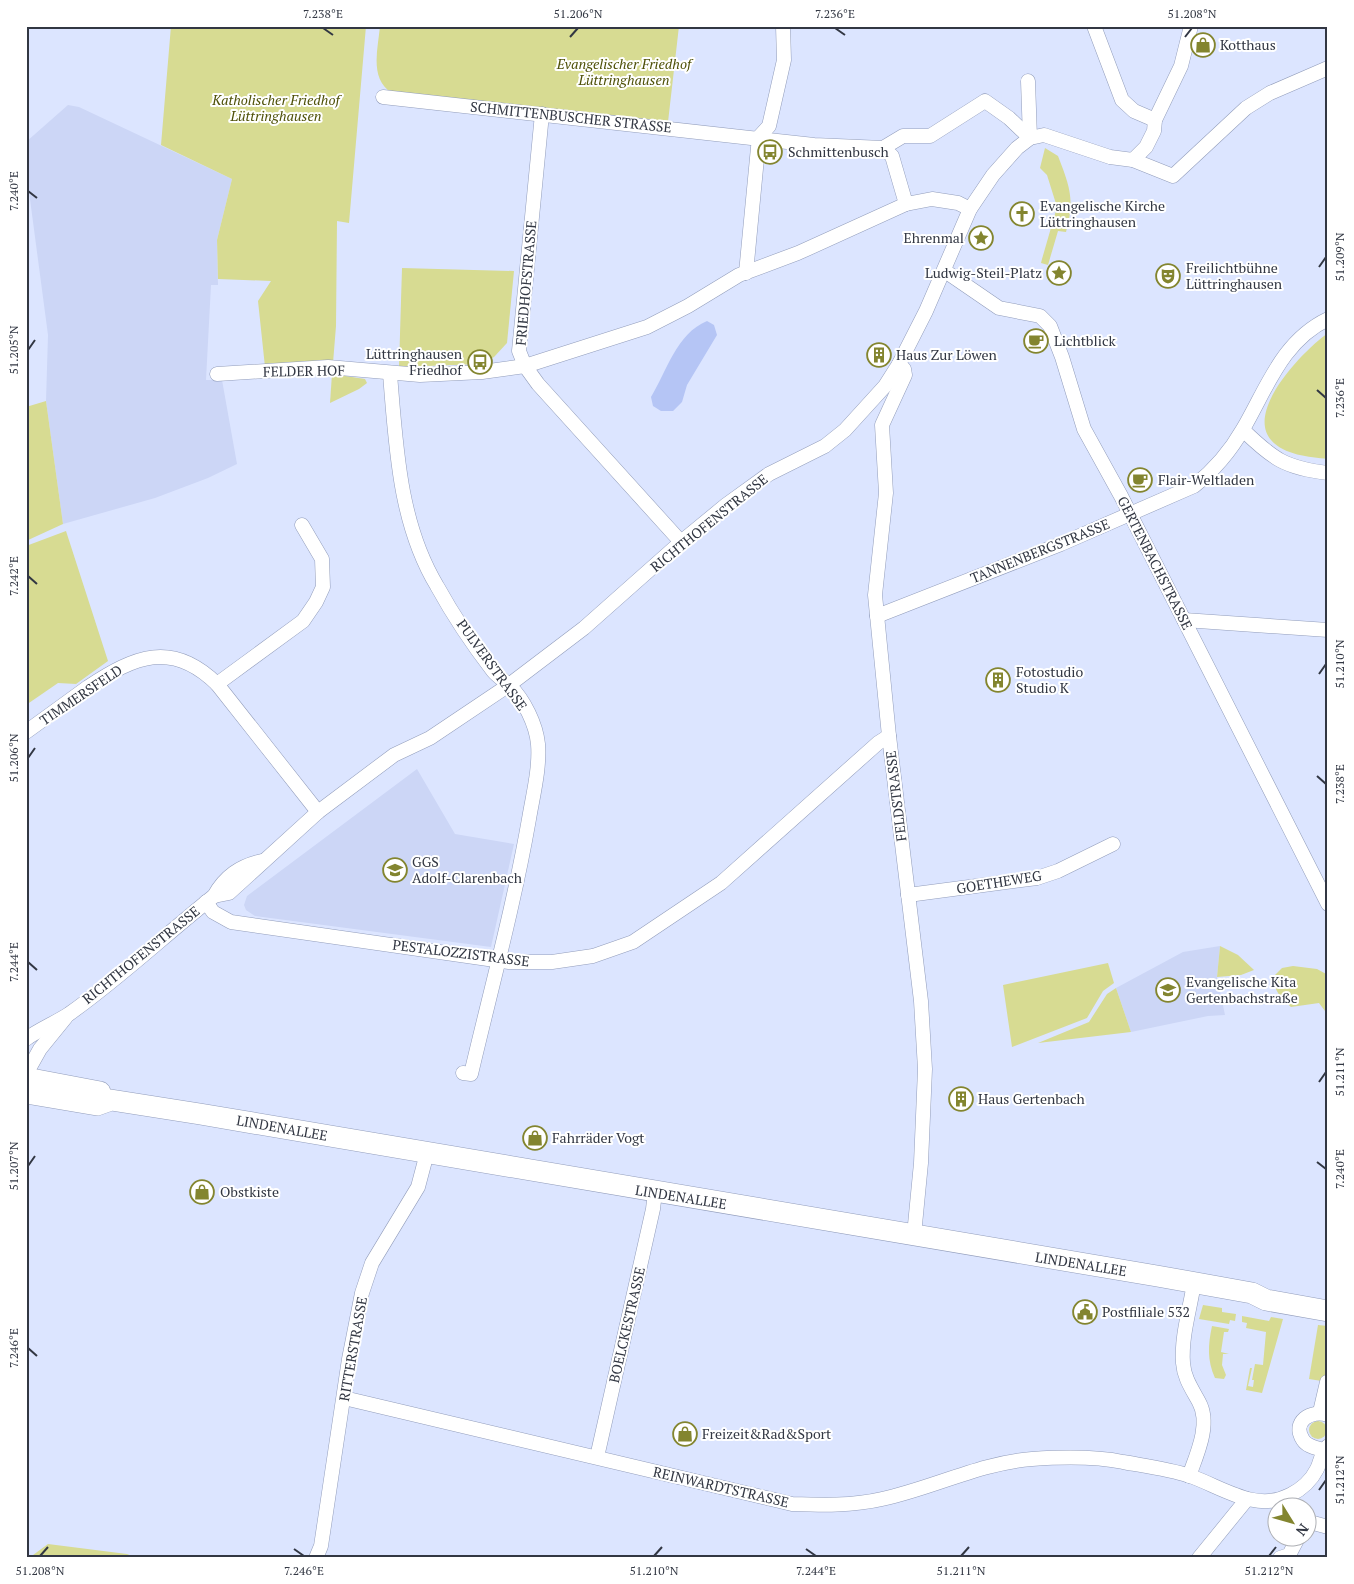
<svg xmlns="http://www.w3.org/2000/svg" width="1354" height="1584" font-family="'PT Serif',serif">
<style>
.built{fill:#ccd6f6}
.green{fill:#d7db92}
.water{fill:#b5c5f5}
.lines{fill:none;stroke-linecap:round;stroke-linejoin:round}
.street-casing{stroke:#929dbb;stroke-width:15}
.primary-casing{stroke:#929dbb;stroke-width:22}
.street{stroke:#fff;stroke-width:14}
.primary{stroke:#fff;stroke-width:21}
.ticks{fill:none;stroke:#323743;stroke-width:2}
.labels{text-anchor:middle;stroke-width:4;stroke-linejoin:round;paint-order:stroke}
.poi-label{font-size:14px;fill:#323743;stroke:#fff;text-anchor:start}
.park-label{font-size:14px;font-style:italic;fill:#4e5007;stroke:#fff}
.street-label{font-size:14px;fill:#323743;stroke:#fff}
.neatline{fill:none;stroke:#323743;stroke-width:2}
.ticks-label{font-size:12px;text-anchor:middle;fill:#323743}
</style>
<rect width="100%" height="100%" fill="#dce5ff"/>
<g class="built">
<polygon points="68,105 79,107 232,179 217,240 218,285 211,285 206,380 222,380 237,464 208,478 155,498 63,524 46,401 48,335 26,169 26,142"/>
<polygon points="417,769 455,834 514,844 491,947 255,916 246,910 244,905 247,896"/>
<polygon points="1220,946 1217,977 1225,1015 1208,1016 1131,1032 1116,988 1183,952"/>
</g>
<g class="green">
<polygon points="171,26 366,26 349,223 337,221 336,326 333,363 265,367 258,301 271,281 218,279 217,240 232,179 161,145"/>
<path d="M380 26H679L668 122 392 93C369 79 378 49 380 26Z"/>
<path d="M1045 148 1058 156C1070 187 1075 200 1066 232L1058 231 1048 265 1041 263 1042 259 1057 207 1047 175 1040 168Z"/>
<polygon points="402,268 514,271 507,343 494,357 482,364 399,367"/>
<path d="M1328 333V459C1309 457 1284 455 1271 440 1245 410 1305 349 1328 333Z"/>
<polygon points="332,374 365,379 367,383 359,389 330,403"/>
<polygon points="46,401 63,524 26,541 26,407"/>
<polygon points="66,531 108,661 76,684 58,683 26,705 26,546"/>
<polygon points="1220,946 1238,955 1254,970 1241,975 1217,977"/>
<polygon points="1108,963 1114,983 1103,991 1087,1018 1012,1047 1003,985"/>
<path d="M1293 966 1317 969 1328 975V1015L1319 1003 1291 1007C1281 997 1273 991 1274 976L1282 968Z"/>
<polygon points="1116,988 1131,1032 1038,1043 1089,1022 1107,994"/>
<polygon points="1203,1305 1222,1308 1222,1312 1236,1314 1235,1321 1230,1320 1229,1324 1199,1319"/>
<polygon points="1242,1316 1269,1321 1271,1317 1283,1319 1262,1393 1246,1390 1250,1368 1252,1368 1248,1386 1253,1387 1254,1380 1252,1380 1255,1364 1263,1365 1266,1332 1246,1328 1247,1323 1242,1322"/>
<polygon points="1318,1325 1328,1326 1328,1382 1309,1379"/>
<path d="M1212 1326 1229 1329 1228 1332H1224L1221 1352 1229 1354H1223L1222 1365 1226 1375 1224 1379 1215 1378C1207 1360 1208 1345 1212 1326Z"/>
<circle cx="1318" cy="1430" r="9"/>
<polygon points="48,1544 127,1554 137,1558 29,1558"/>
</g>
<path class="water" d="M707 321 714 325 717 335 687 385 682 402 673 411H661L653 406 651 397C667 371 676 334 707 321Z"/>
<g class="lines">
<g class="street-casing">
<g id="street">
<polyline points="1094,26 1122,100 1134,111 1155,120"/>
<polyline points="1028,81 1030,138"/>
<polyline points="383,97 814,145 883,148 903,136 930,136 985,101 1009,118 1030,138"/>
<polyline points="542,114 519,351 525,366 538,384 681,542"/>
<polyline points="883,148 892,156 906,204"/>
<polyline points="1133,160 1146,147 1154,131 1155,120 1181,66 1191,26"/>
<polyline points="945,271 999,308 1040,316 1050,326 1062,357 1084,429 1121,496 1328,904"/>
<polyline points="746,273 759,137 769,126 784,60 783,26"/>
<polyline points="899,364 904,369 905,375 882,425 886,493 875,595 889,736 921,1001 925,1069 921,1163 914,1235"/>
<polyline points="217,374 328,367 420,375 482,372 525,366 647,327 688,306 739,275 798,253 906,204 932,199 958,203 970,209"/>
<path d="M390 374C396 446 399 523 437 586 453 615 473 645 493 671 498 677 505 681 510 686 524 700 536 724 538 744 540 768 533 795 529 819 514 905 491 989 471 1074L463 1073"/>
<path d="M1243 430C1273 459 1285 468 1328 473"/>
<path d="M877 616 1061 544 1194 486C1213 471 1231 450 1243 429 1267 388 1282 341 1328 319"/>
<polyline points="1184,620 1328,630"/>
<polyline points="217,684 303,621 316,602 323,587 322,559 302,525"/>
<path d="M26 732C47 717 67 702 88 687 135 656 172 640 217 684L318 812"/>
<polyline points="908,895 1037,878 1058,871 1113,844"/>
<polyline points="214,896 229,893 318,812 394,755 430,738 509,685 584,628 681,542 726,505 769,474 825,446 845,430 885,386 899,364 926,311 970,209 993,175 1017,148 1030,138 1044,135 1110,157 1133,160 1173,176 1246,108 1270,93 1328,68"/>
<polyline points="206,902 213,912 231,922 509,962 552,962 593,956 633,942 721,883 878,743 889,736"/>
<path d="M26 1039C40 1029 55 1023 69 1014 120 978 166 934 214 896 225 876 240 866 262 861"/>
<polyline points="26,1074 40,1049 66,1017"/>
<path d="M344 1398 792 1504C822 1505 852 1506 882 1499 933 1488 980 1463 1032 1459 1061 1457 1094 1456 1123 1462 1145 1466 1169 1469 1190 1476 1222 1487 1256 1513 1290 1495 1302 1489 1311 1481 1317 1469 1321 1461 1321 1452 1328 1446"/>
<polyline points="1320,1412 1327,1382"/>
<path d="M1328 1415C1311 1409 1291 1422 1303 1440 1308 1448 1320 1448 1328 1452"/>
<polyline points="597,1457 653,1209 655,1192"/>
<path d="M1189 1476C1197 1454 1211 1424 1199 1402 1192 1389 1184 1378 1183 1363 1181 1337 1190 1309 1194 1283"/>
<polyline points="1306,1521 1328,1527"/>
<polyline points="316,1558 321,1546 349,1359 362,1293 372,1263 418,1187 427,1153"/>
<polyline points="1199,1558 1247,1499"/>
<polyline points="1280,1558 1289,1555 1299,1536"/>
</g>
</g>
<g class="primary-casing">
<g id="primary">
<polyline points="26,1078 100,1092"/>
<polyline points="26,1093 97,1105 111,1100 200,1114 1157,1276 1252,1293 1266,1300 1328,1311"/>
</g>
</g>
<use href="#street" class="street"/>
<use href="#primary" class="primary"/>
</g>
<path class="ticks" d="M323 28 333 35M835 28 845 35M570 37 578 28M1185 37 1192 28M28 191 37 198M1319 267 1326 257M28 350 35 340M1317 390 1326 398M28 576 37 584M1319 674 1326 664M28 758 35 748M1317 776 1326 784M28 962 37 970M1319 1082 1326 1072M1317 1162 1326 1169M28 1166 35 1156M28 1348 37 1356M1319 1490 1326 1480M294 1549 304 1556M806 1549 816 1556M40 1556 48 1547M654 1556 662 1547M961 1556 969 1547M1269 1556 1276 1547"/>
<defs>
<g id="shop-ring" transform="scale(1.25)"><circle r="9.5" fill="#fff" stroke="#83852f" stroke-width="1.5"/><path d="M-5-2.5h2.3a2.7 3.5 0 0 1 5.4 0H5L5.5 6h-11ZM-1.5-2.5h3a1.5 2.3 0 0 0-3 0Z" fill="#83852f"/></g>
<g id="bus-ring" transform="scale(1.25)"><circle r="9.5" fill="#fff" stroke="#83852f" stroke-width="1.5"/><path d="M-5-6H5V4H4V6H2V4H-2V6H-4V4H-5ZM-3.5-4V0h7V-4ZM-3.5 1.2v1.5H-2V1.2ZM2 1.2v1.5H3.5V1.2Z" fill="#83852f"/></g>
<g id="church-ring" transform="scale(1.25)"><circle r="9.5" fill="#fff" stroke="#83852f" stroke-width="1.5"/><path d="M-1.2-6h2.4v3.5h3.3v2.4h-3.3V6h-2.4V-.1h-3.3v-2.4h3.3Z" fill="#83852f"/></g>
<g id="sight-ring" transform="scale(1.25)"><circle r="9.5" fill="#fff" stroke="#83852f" stroke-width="1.5"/><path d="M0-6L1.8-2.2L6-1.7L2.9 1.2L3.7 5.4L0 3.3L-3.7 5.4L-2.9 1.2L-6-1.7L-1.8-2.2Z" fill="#83852f"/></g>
<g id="theatre-ring" transform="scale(1.25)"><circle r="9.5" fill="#fff" stroke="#83852f" stroke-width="1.5"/><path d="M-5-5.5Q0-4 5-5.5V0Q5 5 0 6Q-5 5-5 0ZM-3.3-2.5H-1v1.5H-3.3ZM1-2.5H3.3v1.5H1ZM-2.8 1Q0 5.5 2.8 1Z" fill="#83852f"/></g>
<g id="cafe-ring" transform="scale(1.25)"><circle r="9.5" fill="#fff" stroke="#83852f" stroke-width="1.5"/><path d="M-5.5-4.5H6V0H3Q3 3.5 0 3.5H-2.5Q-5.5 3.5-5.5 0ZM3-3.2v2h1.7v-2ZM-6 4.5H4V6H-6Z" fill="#83852f"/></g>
<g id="building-ring" transform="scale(1.25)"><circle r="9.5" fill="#fff" stroke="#83852f" stroke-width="1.5"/><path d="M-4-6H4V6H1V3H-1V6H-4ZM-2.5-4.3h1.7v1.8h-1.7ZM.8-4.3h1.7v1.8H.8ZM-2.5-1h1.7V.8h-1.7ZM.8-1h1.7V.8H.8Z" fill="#83852f"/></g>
<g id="school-ring" transform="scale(1.25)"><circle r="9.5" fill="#fff" stroke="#83852f" stroke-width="1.5"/><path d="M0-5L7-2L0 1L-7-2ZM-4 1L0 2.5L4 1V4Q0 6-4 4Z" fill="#83852f"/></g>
<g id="civic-ring" transform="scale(1.25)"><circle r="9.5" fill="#fff" stroke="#83852f" stroke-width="1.5"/><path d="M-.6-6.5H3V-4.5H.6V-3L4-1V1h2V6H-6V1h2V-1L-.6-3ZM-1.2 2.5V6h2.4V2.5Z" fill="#83852f"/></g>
</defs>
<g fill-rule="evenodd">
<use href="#shop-ring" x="1203" y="45"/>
<use href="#bus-ring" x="770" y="152"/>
<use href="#church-ring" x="1022" y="214"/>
<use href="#sight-ring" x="981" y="238"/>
<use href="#sight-ring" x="1059" y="273"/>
<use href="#theatre-ring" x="1168" y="276"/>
<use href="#cafe-ring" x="1036" y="341"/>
<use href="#building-ring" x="879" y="355"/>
<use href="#bus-ring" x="480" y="362"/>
<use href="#cafe-ring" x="1140" y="480"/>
<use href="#building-ring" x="998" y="680"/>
<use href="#school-ring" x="395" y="870"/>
<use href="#school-ring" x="1168" y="990"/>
<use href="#building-ring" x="961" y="1099"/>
<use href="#shop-ring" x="535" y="1138"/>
<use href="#shop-ring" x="202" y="1192"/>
<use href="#civic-ring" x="1085" y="1312"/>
<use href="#shop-ring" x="685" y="1434"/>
</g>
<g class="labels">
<g class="poi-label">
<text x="1220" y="50">Kotthaus</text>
<text x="788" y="157">Schmittenbusch</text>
<text x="1040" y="211">Evangelische Kirche<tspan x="1040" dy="16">Lüttringhausen</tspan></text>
<text x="964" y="243" text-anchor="end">Ehrenmal</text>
<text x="1186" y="273">Freilichtbühne<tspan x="1186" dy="16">Lüttringhausen</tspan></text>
<text x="1042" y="278" text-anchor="end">Ludwig-Steil-Platz</text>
<text x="1054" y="346">Lichtblick</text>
<text x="462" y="359" text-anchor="end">Lüttringhausen<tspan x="462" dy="16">Friedhof</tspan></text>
<text x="896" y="360">Haus Zur Löwen</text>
<text x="1158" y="485">Flair-Weltladen</text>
<text x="1016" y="677">Fotostudio<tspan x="1016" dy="16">Studio K</tspan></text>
<text x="412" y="867">GGS<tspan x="412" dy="16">Adolf-Clarenbach</tspan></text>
<text x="1186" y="987">Evangelische Kita<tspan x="1186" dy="16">Gertenbachstraße</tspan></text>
<text x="978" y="1104">Haus Gertenbach</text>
<text x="552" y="1143">Fahrräder Vogt</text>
<text x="220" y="1197">Obstkiste</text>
<text x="1102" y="1317">Postfiliale 532</text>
<text x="702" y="1439">Freizeit&amp;Rad&amp;Sport</text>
</g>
<g class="park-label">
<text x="624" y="69">Evangelischer Friedhof<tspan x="624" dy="16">Lüttringhausen</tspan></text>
<text x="276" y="105">Katholischer Friedhof<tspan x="276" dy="16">Lüttringhausen</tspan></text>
</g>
<g class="street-label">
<text transform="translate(571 117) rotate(6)" y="5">SCHMITTENBUSCHER STRASSE</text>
<text transform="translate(526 283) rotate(-85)" y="5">FRIEDHOFSTRASSE</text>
<text transform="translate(304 371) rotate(-1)" y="5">FELDER HOF</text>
<text transform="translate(709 523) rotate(-39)" y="5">RICHTHOFENSTRASSE</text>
<text transform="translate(1040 551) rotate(-22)" y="5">TANNENBERGSTRASSE</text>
<text transform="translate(1155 563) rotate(63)" y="5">GERTENBACHSTRASSE</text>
<text transform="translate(492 665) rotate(54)" y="5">PULVERSTRASSE</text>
<text transform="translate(81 695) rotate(-34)" y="5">TIMMERSFELD</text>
<text transform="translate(896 796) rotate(-97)" y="5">FELDSTRASSE</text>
<text transform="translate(999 882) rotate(-9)" y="5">GOETHEWEG</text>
<text transform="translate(461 953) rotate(7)" y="5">PESTALOZZISTRASSE</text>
<text transform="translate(141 955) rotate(-39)" y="5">RICHTHOFENSTRASSE</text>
<text transform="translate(282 1128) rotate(10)" y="5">LINDENALLEE</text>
<text transform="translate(681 1197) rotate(9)" y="5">LINDENALLEE</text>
<text transform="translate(1081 1264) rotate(9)" y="5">LINDENALLEE</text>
<text transform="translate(627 1325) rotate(-77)" y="5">BOELCKESTRASSE</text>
<text transform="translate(353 1349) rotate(-80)" y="5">RITTERSTRASSE</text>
<text transform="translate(721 1487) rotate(13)" y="5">REINWARDTSTRASSE</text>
</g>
</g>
<rect width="1354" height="1584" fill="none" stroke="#ffffff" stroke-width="55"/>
<g transform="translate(1292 1522) rotate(127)"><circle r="24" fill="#ffffff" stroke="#adafb4"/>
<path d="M0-4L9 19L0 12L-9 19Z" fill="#83852f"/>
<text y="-8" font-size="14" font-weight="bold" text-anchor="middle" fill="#323743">N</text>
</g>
<rect x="28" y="28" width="1298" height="1528" class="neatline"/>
<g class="ticks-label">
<text x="323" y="18">7.238°E</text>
<text x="578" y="18">51.206°N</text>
<text x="835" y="18">7.236°E</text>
<text x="1192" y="18">51.208°N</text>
<text transform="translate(14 191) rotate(-90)" y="4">7.240°E</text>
<text transform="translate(1340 257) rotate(-90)" y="4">51.209°N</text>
<text transform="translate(14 350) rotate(-90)" y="4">51.205°N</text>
<text transform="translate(1340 398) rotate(-90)" y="4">7.236°E</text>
<text transform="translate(14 576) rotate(-90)" y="4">7.242°E</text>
<text transform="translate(1340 664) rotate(-90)" y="4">51.210°N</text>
<text transform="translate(14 758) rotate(-90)" y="4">51.206°N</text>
<text transform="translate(1340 784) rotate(-90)" y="4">7.238°E</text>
<text transform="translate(14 962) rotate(-90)" y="4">7.244°E</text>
<text transform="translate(1340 1072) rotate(-90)" y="4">51.211°N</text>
<text transform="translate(14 1166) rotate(-90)" y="4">51.207°N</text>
<text transform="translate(1340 1169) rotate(-90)" y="4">7.240°E</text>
<text transform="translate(14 1348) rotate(-90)" y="4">7.246°E</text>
<text transform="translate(1340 1480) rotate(-90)" y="4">51.212°N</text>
<text x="40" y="1575">51.208°N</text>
<text x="304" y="1575">7.246°E</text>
<text x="654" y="1575">51.210°N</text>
<text x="816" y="1575">7.244°E</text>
<text x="961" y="1575">51.211°N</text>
<text x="1269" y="1575">51.212°N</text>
</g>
</svg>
